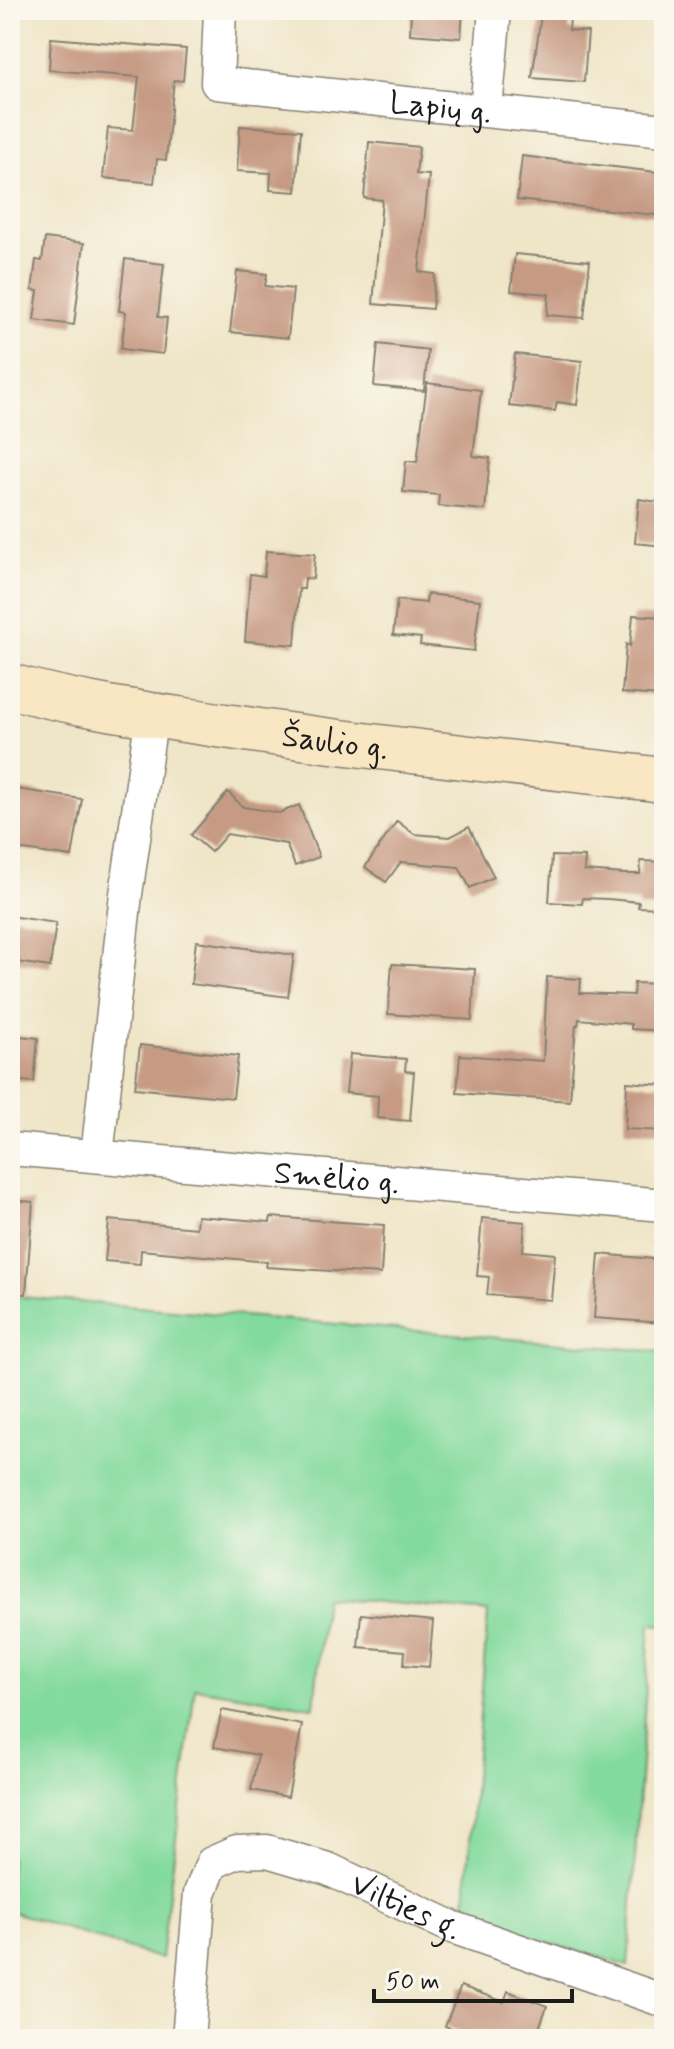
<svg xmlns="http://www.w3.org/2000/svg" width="674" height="2049" font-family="Mynerve,sans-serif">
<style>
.green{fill:#83da9e;stroke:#507b5d;stroke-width:2}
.building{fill:#c69a83}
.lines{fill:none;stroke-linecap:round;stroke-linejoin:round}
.street-casing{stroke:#868072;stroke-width:35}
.secondary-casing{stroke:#868072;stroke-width:47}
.street{stroke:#fff;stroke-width:32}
.secondary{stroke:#f9e7c3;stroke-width:44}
.labels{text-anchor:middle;stroke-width:7;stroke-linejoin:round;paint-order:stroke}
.street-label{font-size:32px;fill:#1c1c1c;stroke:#fbf7ec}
</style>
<rect width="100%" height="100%" fill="#fbf7ec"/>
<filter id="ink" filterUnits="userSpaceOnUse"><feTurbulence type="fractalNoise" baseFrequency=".0125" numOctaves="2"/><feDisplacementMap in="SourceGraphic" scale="16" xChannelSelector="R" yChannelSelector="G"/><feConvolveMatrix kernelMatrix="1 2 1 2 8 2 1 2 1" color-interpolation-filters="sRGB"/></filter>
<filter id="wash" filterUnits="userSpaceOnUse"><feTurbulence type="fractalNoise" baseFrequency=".006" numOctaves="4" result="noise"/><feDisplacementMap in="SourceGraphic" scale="32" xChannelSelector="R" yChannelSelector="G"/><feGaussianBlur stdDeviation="1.8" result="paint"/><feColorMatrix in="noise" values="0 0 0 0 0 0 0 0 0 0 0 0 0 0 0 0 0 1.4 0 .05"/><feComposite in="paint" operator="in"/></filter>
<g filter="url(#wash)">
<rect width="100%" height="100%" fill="#efe5c7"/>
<polygon class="green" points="10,1296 664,1352 664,1625 650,1624 628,1966 464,1918 488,1612 325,1597 314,1707 195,1688 161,1959 10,1911"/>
<g id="blocks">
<g class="building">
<polygon points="411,10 463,10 461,38 410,34"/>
<polygon points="541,15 570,18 569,30 588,32 584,82 532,78"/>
<polygon points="51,38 186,49 183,81 174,80 166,160 157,159 154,183 103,178 108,128 133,130 139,77 49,70"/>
<polygon points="240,126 301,130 296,192 270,190 271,173 237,171"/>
<polygon points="369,142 419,147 416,174 429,175 419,272 435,274 432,309 373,304 382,200 364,198"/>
<polygon points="522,156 664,173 664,216 517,200"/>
<polygon points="45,238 84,243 74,325 34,320 38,291 32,290 36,260 42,261"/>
<polygon points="515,254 590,261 584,318 547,315 549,294 511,291"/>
<polygon points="125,259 164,264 158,317 167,318 163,354 121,349 126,312 119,311"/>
<polygon points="237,271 267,274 265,286 293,289 288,338 230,332"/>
<polygon points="378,344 428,350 424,391 374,386"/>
<polygon points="515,354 582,361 577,405 557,402 555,411 509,406"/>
<polygon points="427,383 481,390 473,456 490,458 485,510 438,506 439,495 403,492 406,461 417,462"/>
<polygon points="639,499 664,503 664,546 635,543"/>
<polygon points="266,551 315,554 313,579 305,578 304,589 299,589 295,645 245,641 250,574 264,576"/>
<polygon points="427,594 480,600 474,651 420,645 421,638 393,635 397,600 426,603"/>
<polygon points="633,615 664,617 661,696 622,693 626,644 630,646"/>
<polygon points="10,788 82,799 72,857 10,848"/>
<polygon points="228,792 243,807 262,810 279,813 299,805 319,857 295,866 286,844 227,834 211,852 191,835"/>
<polygon points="397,821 414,834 450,837 469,827 494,877 470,888 459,867 401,862 386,882 365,867"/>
<polygon points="552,856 585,857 584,871 625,874 640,874 641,861 664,862 664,908 638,907 639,902 608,899 583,898 582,904 549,902"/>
<polygon points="10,916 56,923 50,967 10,961"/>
<polygon points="196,941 294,955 288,997 191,984"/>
<polygon points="392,964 475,969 472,1020 388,1014"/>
<polygon points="547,977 581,979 580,993 633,995 634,983 664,984 664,1031 631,1029 631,1024 579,1019 578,1025 576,1025 570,1101 457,1093 460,1055 543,1061"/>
<polygon points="10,1035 38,1038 34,1082 10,1080"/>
<polygon points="140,1045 238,1056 233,1098 135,1088"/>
<polygon points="350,1054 406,1059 405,1071 414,1072 410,1121 377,1118 378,1096 346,1093"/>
<polygon points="627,1082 664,1085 664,1131 625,1129"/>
<polygon points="10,1200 33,1202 26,1294 10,1294"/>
<polygon points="197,1216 270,1222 271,1217 384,1225 381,1274 266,1267 267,1262 141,1250 140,1264 105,1261 109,1220 196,1228"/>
<polygon points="482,1218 525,1222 523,1251 555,1254 551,1300 487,1295 489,1277 477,1276"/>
<polygon points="599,1254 664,1260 664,1323 594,1318"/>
<polygon points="361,1614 433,1621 429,1667 404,1665 405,1651 358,1647"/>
<polygon points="222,1710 302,1725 288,1797 251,1790 258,1755 214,1747"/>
<polygon points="461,1986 504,2002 508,1991 547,2006 535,2039 479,2039 445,2026"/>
</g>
</g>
</g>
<g filter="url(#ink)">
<use href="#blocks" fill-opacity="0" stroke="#868072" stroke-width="2"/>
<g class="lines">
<g class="street-casing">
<g id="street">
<path id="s1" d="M220 10 217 83 664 130"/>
<polyline points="486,110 495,10"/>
<path id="s2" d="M10 1149 664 1205"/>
<polyline points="97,1156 126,894 152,714"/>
<path id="s3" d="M188 2039 200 1893 212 1863 237 1852 267 1851 328 1869 452 1927 664 2001"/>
</g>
</g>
<g class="secondary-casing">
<g id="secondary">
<path id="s4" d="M10 686C80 706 153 715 225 726 371 748 517 763 664 780"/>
</g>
</g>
<use href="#street" class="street"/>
<use href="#secondary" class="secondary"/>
</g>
</g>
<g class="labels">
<g class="street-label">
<text dy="11" stroke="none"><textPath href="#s1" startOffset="298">Lapių g.</textPath></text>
<text dy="11" stroke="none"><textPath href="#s4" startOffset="330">Šaulio g.</textPath></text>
<text dy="11" stroke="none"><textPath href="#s2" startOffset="328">Smėlio g.</textPath></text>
<text dy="11" stroke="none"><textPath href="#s3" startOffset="386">Vilties g.</textPath></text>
</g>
</g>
<rect width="674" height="2049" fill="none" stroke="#fbf7ec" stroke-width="40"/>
<path d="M374 1989v12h198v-12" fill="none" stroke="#1c1c1c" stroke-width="4"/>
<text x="386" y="1989" font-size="24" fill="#1c1c1c" stroke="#fbf7ec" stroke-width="6" paint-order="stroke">50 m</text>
</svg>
